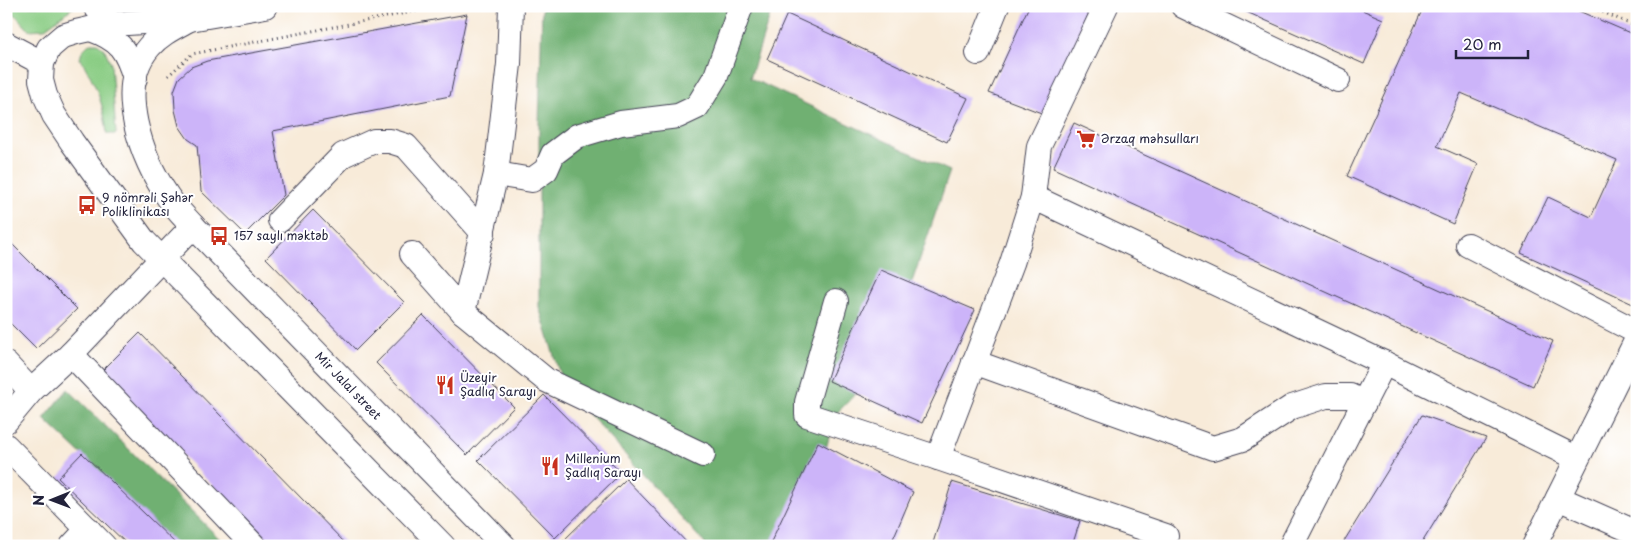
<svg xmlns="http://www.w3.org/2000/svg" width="1643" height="552" font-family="'Playpen Sans',sans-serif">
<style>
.green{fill:#8bcd85;stroke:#567860}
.forest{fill:#70b072;stroke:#496956}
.building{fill:#ccb4f9}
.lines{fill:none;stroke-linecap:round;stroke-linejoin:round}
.minor-casing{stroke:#424053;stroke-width:26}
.path{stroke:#424053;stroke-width:3;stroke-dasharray:1 4;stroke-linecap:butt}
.minor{stroke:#fff;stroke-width:24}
.labels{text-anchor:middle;stroke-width:4;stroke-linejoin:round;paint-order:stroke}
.poi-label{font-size:12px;fill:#22223b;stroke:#fff;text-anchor:start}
.street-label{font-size:12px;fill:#22223b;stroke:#fff}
</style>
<rect width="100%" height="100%" fill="#fff"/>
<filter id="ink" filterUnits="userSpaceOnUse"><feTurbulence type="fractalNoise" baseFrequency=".02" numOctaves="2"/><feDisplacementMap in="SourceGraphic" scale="10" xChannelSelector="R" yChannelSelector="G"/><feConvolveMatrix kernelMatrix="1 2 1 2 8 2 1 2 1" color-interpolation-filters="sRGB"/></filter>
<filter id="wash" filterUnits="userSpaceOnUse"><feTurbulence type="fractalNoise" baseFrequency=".0096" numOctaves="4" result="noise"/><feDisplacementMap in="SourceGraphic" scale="20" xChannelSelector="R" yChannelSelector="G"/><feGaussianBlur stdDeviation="1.12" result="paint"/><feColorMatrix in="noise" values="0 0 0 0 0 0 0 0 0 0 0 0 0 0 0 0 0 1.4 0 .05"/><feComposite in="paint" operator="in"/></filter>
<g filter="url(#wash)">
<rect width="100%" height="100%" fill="#f8ebd9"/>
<g class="green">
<polygon points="7,6 75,6 44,29 29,30"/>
<path d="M90 43H98L105 50 111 64 116 134H107C104 106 96 82 80 59L82 51Z"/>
</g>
<g class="forest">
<polygon points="542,6 773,6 750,78 950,171 884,364 835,415 800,546 707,546 563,385 539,307 539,126"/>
<polygon points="68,389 227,546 178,546 44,419"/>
</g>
<g id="blocks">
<g class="building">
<polygon points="1029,6 1092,6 1044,114 989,93"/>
<polygon points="1233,6 1353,6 1383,19 1364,64"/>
<polygon points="1424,6 1567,6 1637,36 1635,305 1521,253 1548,197 1591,217 1617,160 1461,93 1437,146 1478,164 1453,224 1347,176"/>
<polygon points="467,14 450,96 273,131 284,195 245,234 201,191 197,145 188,139 179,126 175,110 174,91 179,78 191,67 207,61"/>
<polygon points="787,14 968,98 947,142 767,59"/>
<polygon points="1074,123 1553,341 1533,386 1053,168"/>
<polygon points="313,210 404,302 356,350 266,258"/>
<polygon points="6,238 77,309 36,349 6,319"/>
<polygon points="881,270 975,310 922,423 829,381"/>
<polygon points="423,315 514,407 467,455 376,363"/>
<polygon points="140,333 348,546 272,546 101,372"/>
<polygon points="544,395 621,473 555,538 478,460"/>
<polygon points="1422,415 1486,438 1420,546 1341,546"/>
<polygon points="818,442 913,492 890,546 769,546"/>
<polygon points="82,453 178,546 129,546 58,478"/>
<polygon points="626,479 690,546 558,546"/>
<polygon points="952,482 1080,521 1072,546 932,546"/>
</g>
</g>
</g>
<g filter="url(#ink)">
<use href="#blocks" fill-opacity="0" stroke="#424053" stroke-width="1"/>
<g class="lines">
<g class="minor-casing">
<g id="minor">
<polyline points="95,6 112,24"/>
<polyline points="265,6 190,19 112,24 76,32 63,36 49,48 42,63 41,80 45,95 54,115 72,142 144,241 443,546"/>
<polyline points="1183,6 1338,80"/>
<path d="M186 21C173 28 159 35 149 47 114 87 142 159 168 197 175 207 184 216 193 226L504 546"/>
<path d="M91 29C120 40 126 49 135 78"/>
<polyline points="6,44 42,63"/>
<polyline points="978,53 997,6"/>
<polyline points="496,174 532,180 546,170 553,154 577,136 621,123 678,116 697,107 716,76 741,6"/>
<polyline points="1033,197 1384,363 1576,458"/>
<polyline points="280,220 343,155 374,141 390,141 406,146 483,233"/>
<polyline points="1468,245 1637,332"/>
<polyline points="412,254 463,312 546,380 703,455"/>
<polyline points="836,301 807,402 807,415 938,458 1166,536"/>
<polyline points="463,312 496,174 509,64 511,6"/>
<polyline points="71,354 254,546"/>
<polyline points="974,362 1213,448 1243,439 1292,407 1326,396 1350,396 1364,403"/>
<polyline points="6,364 31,391"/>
<polyline points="6,421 31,391 71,354 193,226"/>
<polyline points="6,446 104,546"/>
<polyline points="938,458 1012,263 1033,197 1039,146 1106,6"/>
<polyline points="1558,498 1637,533"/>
<polyline points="72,546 88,529"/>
<polyline points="1291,546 1384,363"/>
<polyline points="1534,546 1637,339"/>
</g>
</g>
<g class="path">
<polyline points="1589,6 1637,27"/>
<polyline points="168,76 192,54 443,6"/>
</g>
<use href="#minor" class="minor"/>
</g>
</g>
<defs>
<g id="supermarket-bare" transform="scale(1.5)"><path d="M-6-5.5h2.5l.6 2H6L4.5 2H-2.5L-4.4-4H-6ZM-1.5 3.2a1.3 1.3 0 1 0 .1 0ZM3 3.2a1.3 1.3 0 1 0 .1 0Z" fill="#c8321e" stroke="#fff" stroke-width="2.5" paint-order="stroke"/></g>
<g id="bus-bare" transform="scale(1.5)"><path d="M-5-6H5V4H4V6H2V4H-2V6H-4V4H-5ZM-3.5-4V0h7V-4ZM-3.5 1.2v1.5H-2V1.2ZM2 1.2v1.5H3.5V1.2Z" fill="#c8321e" stroke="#fff" stroke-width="2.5" paint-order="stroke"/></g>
<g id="restaurant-bare" transform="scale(1.5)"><path d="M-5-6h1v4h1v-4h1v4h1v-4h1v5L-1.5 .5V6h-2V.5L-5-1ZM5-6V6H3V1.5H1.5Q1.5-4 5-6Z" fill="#c8321e" stroke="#fff" stroke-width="2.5" paint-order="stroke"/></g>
</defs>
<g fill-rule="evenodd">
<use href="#supermarket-bare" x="1086" y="139"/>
<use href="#bus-bare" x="87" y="205"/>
<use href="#bus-bare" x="219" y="236"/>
<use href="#restaurant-bare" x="445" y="385"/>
<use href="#restaurant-bare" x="550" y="466"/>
</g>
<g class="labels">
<g class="poi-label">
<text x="1101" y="143">Ərzaq məhsulları</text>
<text x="102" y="202">9 nömrəli Şəhər<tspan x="102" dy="14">Poliklinikası</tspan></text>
<text x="234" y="240">157 saylı məktəb</text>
<text x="460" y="382">Üzeyir<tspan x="460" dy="14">Şadlıq Sarayı</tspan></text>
<text x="565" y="463">Millenium<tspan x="565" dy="14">Şadlıq Sarayı</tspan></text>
</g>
<g class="street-label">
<text transform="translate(348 386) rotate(46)" y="4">Mir Jalal street</text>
</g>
</g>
<rect width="1643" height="552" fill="none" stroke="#fff" stroke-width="25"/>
<g transform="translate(52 500) rotate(269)" stroke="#ffffff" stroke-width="4" paint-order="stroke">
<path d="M0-4L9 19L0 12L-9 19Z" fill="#22223b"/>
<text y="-8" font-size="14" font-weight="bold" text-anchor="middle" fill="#22223b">N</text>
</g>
<path d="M1456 50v8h72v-8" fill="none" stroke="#22223b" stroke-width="2.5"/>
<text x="1463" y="50" font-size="15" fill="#22223b" stroke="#ffffff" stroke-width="4" paint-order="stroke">20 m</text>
</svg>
